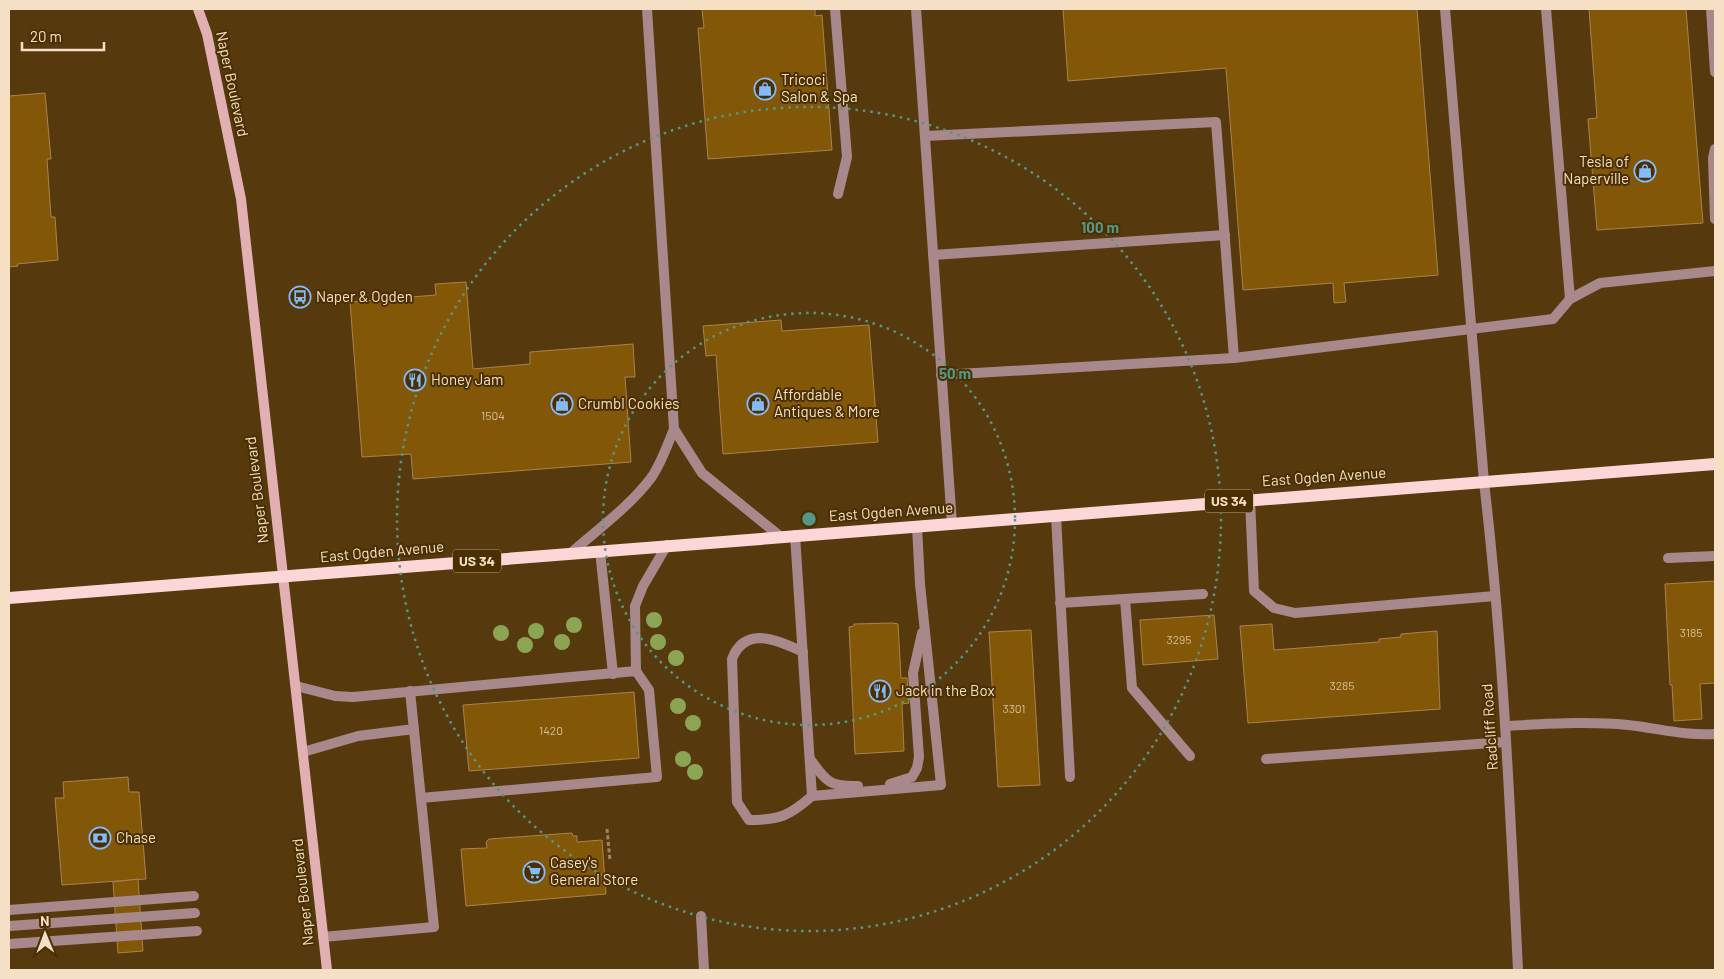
<svg xmlns="http://www.w3.org/2000/svg" width="1724" height="979" font-family="Barlow,sans-serif">
<style>
.building{fill:#835708;stroke:#aa834c}
.lines{fill:none;stroke-linecap:round;stroke-linejoin:round}
.path{stroke:#a08662;stroke-width:3;stroke-dasharray:4 2.5;stroke-linecap:butt}
.service{stroke:#a8888a;stroke-width:10}
.minor{stroke:#a8888a;stroke-width:10}
.secondary{stroke:#e2afb3;stroke-width:10}
.primary{stroke:#fdd6d8;stroke-width:12}
.tree{fill:#8ca553}
.ring{fill:none;stroke:#549688;stroke-width:2.5;stroke-dasharray:2.5 5}
.labels{text-anchor:middle;stroke-width:4;stroke-linejoin:round;paint-order:stroke}
.number-label{font-size:12px;fill:#d9be96}
.shield{fill:#4a2f01;stroke:#c2ab8a;stroke-width:1}
.shield-label{font-size:14px;font-weight:bold;fill:#f6e0c5}
.poi-label{font-size:15px;fill:#f6e0c5;stroke:#4a2f01;text-anchor:start}
.street-label{font-size:15px;fill:#f6e0c5;stroke:#4a2f01}
.centre{fill:#549688;stroke:#4a2f01;stroke-width:2.5}
.ring-label{font-size:15px;text-anchor:middle;font-weight:bold;fill:#549688;stroke:#4a2f01;stroke-width:4;stroke-linejoin:round;paint-order:stroke}
</style>
<rect width="100%" height="100%" fill="#563a0e"/>
<g class="building">
<polygon points="702,9 815,9 815,16 822,15 832,150 708,159 698,28 704,28"/>
<polygon points="1063,9 1417,9 1438,275 1344,283 1346,302 1334,303 1333,283 1243,290 1226,68 1068,81"/>
<polygon points="1589,9 1686,9 1703,223 1597,230 1588,119 1597,118"/>
<polygon points="45,93 51,159 47,159 51,217 55,217 58,260 17,264 18,266 9,267 9,96"/>
<polygon points="466,282 473,369 530,364 530,352 633,344 635,377 625,377 631,462 413,479 411,454 362,457 350,302 436,295 435,284"/>
<polygon points="781,320 782,331 869,325 878,442 723,454 716,355 706,356 703,326"/>
<polygon points="1715,581 1715,683 1700,684 1702,719 1674,721 1672,685 1670,685 1665,584"/>
<polygon points="1214,615 1218,659 1143,665 1140,620"/>
<polygon points="893,623 898,624 901,678 907,678 909,703 902,704 904,751 855,754 849,627 854,626 854,624"/>
<polygon points="1272,624 1274,650 1379,642 1379,639 1401,637 1401,634 1437,631 1440,709 1248,723 1240,626"/>
<polygon points="1031,630 1040,785 998,787 989,632"/>
<polygon points="634,692 639,758 469,771 463,705"/>
<polygon points="128,777 129,792 139,792 146,879 62,885 55,798 64,798 63,782"/>
<polygon points="572,833 573,836 577,836 577,842 602,840 606,894 466,906 461,849 487,848 486,842 489,839"/>
<polygon points="138,879 143,951 118,953 113,882"/>
</g>
<g class="lines">
<polyline class="path" points="607,829 610,861"/>
<g class="service">
<polyline points="835,9 847,157 838,194"/>
<polyline points="916,9 952,524"/>
<polyline points="1445,9 1484,482"/>
<polyline points="1546,9 1570,299"/>
<polyline points="1711,9 1715,72"/>
<polyline points="925,136 1216,122 1234,358"/>
<polyline points="1715,149 1713,158 1715,219"/>
<polyline points="933,255 1225,235"/>
<polyline points="941,375 1234,358 1553,319 1570,299 1600,283 1715,271"/>
<polyline points="674,429 702,473 781,537"/>
<polyline points="1250,499 1254,591 1274,608 1295,613 1495,596"/>
<polyline points="1056,516 1070,777"/>
<polyline points="795,535 812,796 941,785 920,584 917,526"/>
<polyline points="600,551 613,674"/>
<path d="M571 553C598 529 629 507 651 478 661 464 667 446 674 429L647 9"/>
<polyline points="1668,558 1715,556"/>
<polyline points="1125,599 1132,688 1190,756"/>
<polyline points="1060,603 1203,594"/>
<path d="M803 652C778 640 745 625 732 659L737 802 749 820C780 820 789 816 812 796"/>
<polyline points="636,671 635,606 643,586 667,545"/>
<polyline points="296,686 335,696 353,697 636,671 649,690 657,777 421,798"/>
<path d="M1505 726C1547 724 1586 721 1628 725 1657 728 1685 736 1715 734"/>
<polyline points="303,752 358,736 414,729"/>
<path d="M810 759C826 781 829 787 858 786"/>
<polyline points="1266,759 1506,742"/>
<polyline points="890,784 912,777 917,768 919,757 913,673 922,633"/>
<polyline points="9,910 194,896"/>
<polyline points="9,926 195,913"/>
<polyline points="323,937 434,927 410,691"/>
<polyline points="9,944 197,931"/>
</g>
<g class="minor">
<path d="M1484 482C1503 644 1510 807 1518 970"/>
<polyline points="701,916 704,970"/>
</g>
<polyline class="secondary" points="198,9 207,34 241,199 327,970"/>
<polyline class="primary" points="9,598 1715,464"/>
</g>
<g class="tree">
<circle cx="654" cy="620" r="8"/>
<circle cx="574" cy="625" r="8"/>
<circle cx="536" cy="631" r="8"/>
<circle cx="501" cy="633" r="8"/>
<circle cx="562" cy="642" r="8"/>
<circle cx="658" cy="642" r="8"/>
<circle cx="525" cy="645" r="8"/>
<circle cx="676" cy="658" r="8"/>
<circle cx="678" cy="706" r="8"/>
<circle cx="693" cy="723" r="8"/>
<circle cx="683" cy="759" r="8"/>
<circle cx="695" cy="772" r="8"/>
</g>
<g class="ring">
<circle cx="809" cy="519" r="206"/>
<circle cx="809" cy="519" r="412"/>
</g>
<defs>
<g id="shop-ring" transform="scale(1.125)"><circle r="9.5" fill="#4a2f01" stroke="#86bbfb" stroke-width="1.5"/><path d="M-5-2.5h2.3a2.7 3.5 0 0 1 5.4 0H5L5.5 6h-11ZM-1.5-2.5h3a1.5 2.3 0 0 0-3 0Z" fill="#86bbfb"/></g>
<g id="bus-ring" transform="scale(1.125)"><circle r="9.5" fill="#4a2f01" stroke="#86bbfb" stroke-width="1.5"/><path d="M-5-6H5V4H4V6H2V4H-2V6H-4V4H-5ZM-3.5-4V0h7V-4ZM-3.5 1.2v1.5H-2V1.2ZM2 1.2v1.5H3.5V1.2Z" fill="#86bbfb"/></g>
<g id="restaurant-ring" transform="scale(1.125)"><circle r="9.5" fill="#4a2f01" stroke="#86bbfb" stroke-width="1.5"/><path d="M-5-6h1v4h1v-4h1v4h1v-4h1v5L-1.5 .5V6h-2V.5L-5-1ZM5-6V6H3V1.5H1.5Q1.5-4 5-6Z" fill="#86bbfb"/></g>
<g id="bank-ring" transform="scale(1.125)"><circle r="9.5" fill="#4a2f01" stroke="#86bbfb" stroke-width="1.5"/><path d="M-6-4H6V4H-6ZM0-2.3a2.3 2.3 0 1 0 0 4.6a2.3 2.3 0 1 0 0-4.6Z" fill="#86bbfb"/></g>
<g id="supermarket-ring" transform="scale(1.125)"><circle r="9.5" fill="#4a2f01" stroke="#86bbfb" stroke-width="1.5"/><path d="M-6-5.5h2.5l.6 2H6L4.5 2H-2.5L-4.4-4H-6ZM-1.5 3.2a1.3 1.3 0 1 0 .1 0ZM3 3.2a1.3 1.3 0 1 0 .1 0Z" fill="#86bbfb"/></g>
</defs>
<g fill-rule="evenodd">
<use href="#shop-ring" x="765" y="89"/>
<use href="#shop-ring" x="1645" y="171"/>
<use href="#bus-ring" x="300" y="297"/>
<use href="#restaurant-ring" x="415" y="380"/>
<use href="#shop-ring" x="562" y="404"/>
<use href="#shop-ring" x="758" y="404"/>
<use href="#restaurant-ring" x="880" y="691"/>
<use href="#bank-ring" x="100" y="838"/>
<use href="#supermarket-ring" x="534" y="872"/>
</g>
<g class="labels">
<g class="number-label">
<text x="493" y="420">1504</text>
<text x="1691" y="637">3185</text>
<text x="1179" y="644">3295</text>
<text x="1342" y="690">3285</text>
<text x="1014" y="713">3301</text>
<text x="551" y="735">1420</text>
</g>
<g class="shield">
<rect x="1205" y="489.5" width="48" height="23" rx="4"/>
<rect x="453" y="549.5" width="48" height="23" rx="4"/>
</g>
<g class="shield-label">
<text x="1229" y="506">US 34</text>
<text x="477" y="566">US 34</text>
</g>
<g class="poi-label">
<text x="781" y="85">Tricoci<tspan x="781" dy="17">Salon &amp; Spa</tspan></text>
<text x="1629" y="167" text-anchor="end">Tesla of<tspan x="1629" dy="17">Naperville</tspan></text>
<text x="316" y="302">Naper &amp; Ogden</text>
<text x="431" y="385">Honey Jam</text>
<text x="774" y="400">Affordable<tspan x="774" dy="17">Antiques &amp; More</tspan></text>
<text x="578" y="409">Crumbl Cookies</text>
<text x="896" y="696">Jack in the Box</text>
<text x="116" y="843">Chase</text>
<text x="550" y="868">Casey's<tspan x="550" dy="17">General Store</tspan></text>
</g>
<g class="street-label">
<text transform="translate(232 84) rotate(78)" y="5">Naper Boulevard</text>
<text transform="translate(1324 477) rotate(-4)" y="5">East Ogden Avenue</text>
<text transform="translate(257 490) rotate(-97)" y="5">Naper Boulevard</text>
<text transform="translate(891 512) rotate(-4)" y="5">East Ogden Avenue</text>
<text transform="translate(382 552) rotate(-5)" y="5">East Ogden Avenue</text>
<text transform="translate(1490 727) rotate(-94)" y="5">Radcliff Road</text>
<text transform="translate(303 892) rotate(-96)" y="5">Naper Boulevard</text>
</g>
</g>
<circle cx="809" cy="519" r="8" class="centre"/>
<g class="ring-label">
<text x="1100" y="233">100 m</text>
<text x="955" y="379">50 m</text>
</g>
<rect width="1724" height="979" fill="none" stroke="#f6e0c5" stroke-width="20"/>
<g transform="translate(45 934) rotate(359)" stroke="#4a2f01" stroke-width="4" paint-order="stroke">
<path d="M0-4L9 19L0 12L-9 19Z" fill="#f6e0c5"/>
<text y="-8" font-size="14" font-weight="bold" text-anchor="middle" fill="#f6e0c5">N</text>
</g>
<path d="M22 42v8h82v-8" fill="none" stroke="#f6e0c5" stroke-width="2.5"/>
<text x="30" y="42" font-size="15" fill="#f6e0c5" stroke="#4a2f01" stroke-width="4" paint-order="stroke">20 m</text>
</svg>
